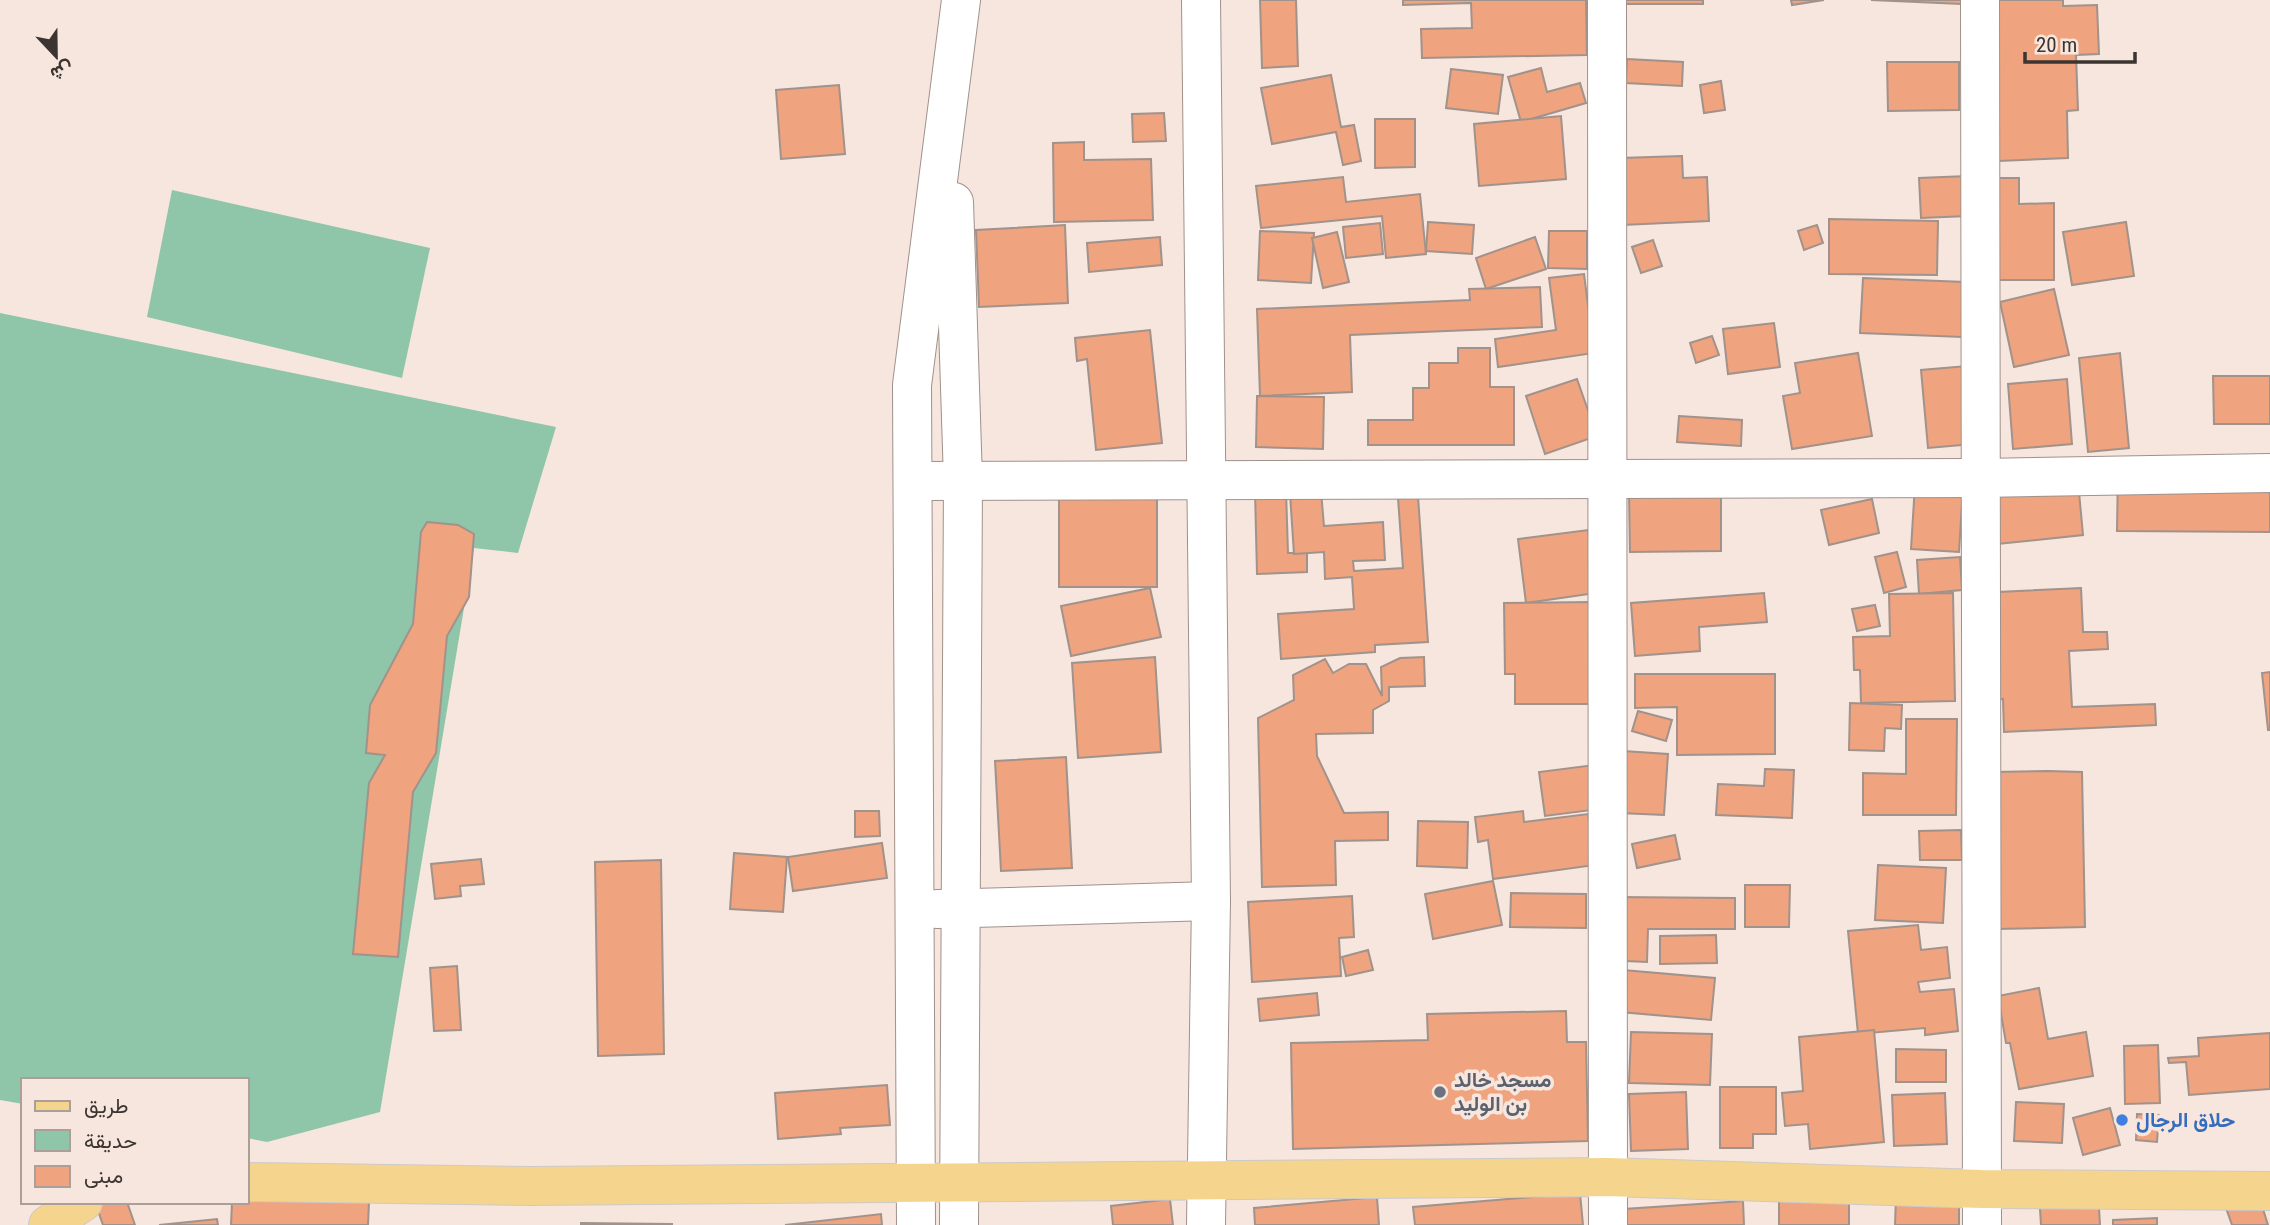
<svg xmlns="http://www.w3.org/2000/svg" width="2270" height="1225" font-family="'Roboto Condensed',Vazirmatn,sans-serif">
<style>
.green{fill:#8fc5a9}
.building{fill:#efa37e;stroke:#a1928b;stroke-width:2}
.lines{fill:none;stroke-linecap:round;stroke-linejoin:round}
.minor-casing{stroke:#a0918a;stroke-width:40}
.major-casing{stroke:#cccac9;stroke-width:40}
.minor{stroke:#fff;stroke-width:38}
.major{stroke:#f5d48e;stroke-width:38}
.worship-dot{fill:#6b7280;stroke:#f7e6de;stroke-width:2.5}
.shop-dot{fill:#3f7fe0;stroke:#f7e6de;stroke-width:2.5}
.labels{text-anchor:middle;stroke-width:7;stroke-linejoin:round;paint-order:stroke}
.worship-label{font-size:21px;font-weight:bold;fill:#5b616d;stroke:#f7e6de;text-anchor:start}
.shop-label{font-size:21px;font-weight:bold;fill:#366cbe;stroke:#f7e6de;text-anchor:start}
</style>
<rect width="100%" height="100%" fill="#f7e6de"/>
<g class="green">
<polygon points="172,190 430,248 402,378 147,317"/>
<polygon points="0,313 556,427 518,553 474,548 380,1112 267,1142 247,1138 247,1080 23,1080 23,1104 0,1100"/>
</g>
<g class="building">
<polygon points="1260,0 1296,0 1298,66 1262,68"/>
<polygon points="1403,0 1586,0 1587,55 1422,58 1421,29 1472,28 1471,3 1403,5"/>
<rect x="1616" y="0" width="87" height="4"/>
<polygon points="1791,0 1824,0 1792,5"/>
<polygon points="1871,0 1961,0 1961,4"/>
<polygon points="1994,0 2063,0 2063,6 2097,5 2099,54 2076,55 2078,110 2067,111 2068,158 1999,161"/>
<polygon points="1627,59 1683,62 1682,86 1626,83"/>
<polygon points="1887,62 1959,62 1959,110 1888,111"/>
<polygon points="1541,68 1547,92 1580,83 1586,103 1521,122 1508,77"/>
<polygon points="1451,69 1503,75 1498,114 1446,108"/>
<polygon points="1331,75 1341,127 1354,125 1361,161 1343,165 1336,132 1272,144 1261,88"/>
<polygon points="1721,81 1725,110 1704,113 1700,85"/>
<polygon points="839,85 845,154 781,159 776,90"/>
<polygon points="1164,113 1166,141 1133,142 1132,114"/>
<polygon points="1561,116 1566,179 1479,186 1474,124"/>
<polygon points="1375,119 1415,119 1415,167 1375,168"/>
<polygon points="1084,142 1084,160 1151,159 1153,220 1054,222 1053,143"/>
<polygon points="1682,156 1683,178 1707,177 1709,221 1623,225 1620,158"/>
<polygon points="1967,176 1968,216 1921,218 1919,178"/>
<polygon points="1343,177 1346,202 1420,194 1426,254 1386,258 1382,216 1261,228 1256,186"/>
<polygon points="1990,178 2019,178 2019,204 2054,203 2054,280 1989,280"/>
<polygon points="1829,219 1938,221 1937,275 1829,274"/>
<polygon points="1428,222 1474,225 1472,254 1426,251"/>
<polygon points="2126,222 2134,276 2072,285 2063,232"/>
<polygon points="1380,223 1383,254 1346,258 1343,227"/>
<polygon points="1065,225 1068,303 979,307 976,230"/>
<polygon points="1817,225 1823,243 1804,250 1798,231"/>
<polygon points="1260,231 1314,233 1311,283 1258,280"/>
<polygon points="1549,231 1587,231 1587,269 1548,268"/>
<polygon points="1337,232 1349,282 1323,288 1312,238"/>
<polygon points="1160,237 1162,265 1089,272 1087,243"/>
<polygon points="1535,237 1546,269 1486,289 1476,258"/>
<polygon points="1653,240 1662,266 1641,273 1632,247"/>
<polygon points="1584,274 1594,353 1498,367 1495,339 1556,330 1549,278"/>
<polygon points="1863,278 1965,282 1962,337 1860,333"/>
<polygon points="1540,287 1542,327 1350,335 1352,392 1260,396 1257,309 1470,300 1469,289"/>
<polygon points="2054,289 2069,355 2014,367 2000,302"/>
<polygon points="1774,323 1780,367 1728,374 1723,329"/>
<polygon points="1150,330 1162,443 1096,450 1087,359 1077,361 1075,338"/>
<polygon points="1712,336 1719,355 1696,363 1690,343"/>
<polygon points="1458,348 1490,348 1490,387 1514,387 1514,445 1368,445 1368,420 1413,420 1413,388 1429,388 1429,363 1458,363"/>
<polygon points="1858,353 1872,436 1792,449 1783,396 1800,393 1795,363"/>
<polygon points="2120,353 2129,448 2088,452 2079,358"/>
<polygon points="1967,366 1973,444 1928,448 1921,370"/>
<polygon points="2213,376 2270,376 2270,424 2214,424"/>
<polygon points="1577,379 1597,436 1545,454 1526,396"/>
<polygon points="2067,379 2072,444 2013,449 2008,384"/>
<polygon points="1257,396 1324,397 1323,449 1256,447"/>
<polygon points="1679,416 1742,420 1741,446 1677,442"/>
<polygon points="2118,469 2270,484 2270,532 2117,531"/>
<polygon points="2078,481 2083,535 1998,544 1992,490"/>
<polygon points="1915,484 1963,487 1959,552 1911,549"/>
<rect x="1059" y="488" width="98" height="99"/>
<polygon points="1286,490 1288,553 1307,553 1307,572 1257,574 1255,491"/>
<polygon points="1321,491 1324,526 1383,522 1385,560 1353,561 1354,571 1403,568 1398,498 1418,496 1428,642 1375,645 1375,652 1281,659 1278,614 1354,609 1352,577 1325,579 1324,552 1294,554 1290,494"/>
<polygon points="1721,492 1721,551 1630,552 1629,493"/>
<polygon points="1872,499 1879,533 1829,545 1821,510"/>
<polygon points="427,522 458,525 474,534 469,597 447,636 436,753 413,792 398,957 353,954 369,783 385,755 366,753 370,705 413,624 421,532"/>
<polygon points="1588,530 1596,593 1526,603 1518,539"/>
<polygon points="1897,552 1906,587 1884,593 1875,557"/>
<polygon points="1960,557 1962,590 1919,594 1917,560"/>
<polygon points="1150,588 1161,637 1071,656 1061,606"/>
<polygon points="2081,588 2083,632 2107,632 2108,649 2069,651 2072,707 2155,704 2156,725 2004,732 2003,699 1980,700 1977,593"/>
<polygon points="1764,593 1767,622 1699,627 1700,651 1635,656 1631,603"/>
<polygon points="1953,593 1955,701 1861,703 1860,670 1854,670 1853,637 1890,636 1889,594"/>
<polygon points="1593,602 1593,704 1515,704 1515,674 1505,674 1504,603"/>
<polygon points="1875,605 1880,626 1857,631 1852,609"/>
<polygon points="1155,657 1161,752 1078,758 1072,663"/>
<polygon points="1424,657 1425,686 1389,687 1389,701 1373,710 1373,733 1316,734 1317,756 1344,813 1388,812 1388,840 1335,841 1336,885 1262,887 1258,718 1294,700 1293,675 1325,659 1333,673 1349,664 1366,664 1382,696 1381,667 1400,658"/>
<polygon points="2270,672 2270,730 2268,730 2262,673"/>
<polygon points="1635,674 1775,674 1775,754 1677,755 1677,707 1635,708"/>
<polygon points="1850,703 1902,705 1901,729 1885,728 1884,751 1849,750"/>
<polygon points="1638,711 1672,720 1666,741 1632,731"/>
<polygon points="1906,719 1957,719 1956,815 1863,815 1863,773 1906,774"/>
<polygon points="1623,751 1668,754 1664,815 1619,813"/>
<polygon points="1066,757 1072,868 1001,871 995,761"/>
<polygon points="1594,765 1600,809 1545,816 1539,772"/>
<polygon points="1765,769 1794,770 1792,818 1716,815 1718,784 1764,786"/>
<polygon points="2048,771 2082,772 2085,927 1997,929 1994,772"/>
<polygon points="855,811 879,811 880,836 855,837"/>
<polygon points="1523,811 1524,822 1588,814 1595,865 1493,879 1488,840 1478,842 1475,817"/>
<polygon points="1418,821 1468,822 1467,868 1417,866"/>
<polygon points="1961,830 1962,860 1920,860 1919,831"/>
<polygon points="1675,835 1680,859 1637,868 1632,844"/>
<polygon points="882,843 887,878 793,891 788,857"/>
<polygon points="734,853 787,857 783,912 730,909"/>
<polygon points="481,859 484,884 460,886 461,896 435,899 431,864"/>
<polygon points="661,860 664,1054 598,1056 595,862"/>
<polygon points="1878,865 1946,868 1943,923 1875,920"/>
<polygon points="1493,881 1502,925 1433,939 1425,894"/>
<polygon points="1745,885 1790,885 1789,927 1745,927"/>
<polygon points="1511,893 1586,894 1586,928 1510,927"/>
<polygon points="1352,896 1354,937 1339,938 1341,976 1252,982 1248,902"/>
<polygon points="1616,897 1735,898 1735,929 1648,929 1647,962 1625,961"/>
<polygon points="1918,925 1921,950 1947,947 1950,978 1918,982 1920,992 1954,989 1958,1031 1925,1035 1925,1028 1858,1034 1848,931"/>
<polygon points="1716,935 1717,963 1660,964 1660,936"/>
<polygon points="1368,950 1373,970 1346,976 1342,957"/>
<polygon points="457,966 461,1030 434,1031 430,968"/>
<polygon points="1623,970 1715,978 1711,1020 1620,1012"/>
<polygon points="2039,988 2048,1039 2086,1032 2093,1076 2019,1089 2010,1043 2006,1043 1998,996"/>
<polygon points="1317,993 1319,1015 1260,1021 1258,999"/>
<polygon points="1566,1011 1567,1042 1586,1042 1588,1141 1293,1149 1291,1043 1428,1040 1427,1014"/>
<polygon points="1874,1030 1884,1142 1810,1149 1808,1124 1785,1126 1782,1093 1803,1091 1799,1037"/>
<polygon points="1631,1032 1712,1034 1710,1085 1629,1083"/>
<polygon points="2270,1033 2270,1089 2189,1095 2186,1062 2169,1063 2168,1058 2199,1056 2198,1038"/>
<polygon points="2158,1045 2160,1103 2125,1104 2124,1046"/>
<polygon points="1896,1049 1946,1050 1946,1082 1896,1082"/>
<polygon points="887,1085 890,1125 840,1128 841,1134 778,1139 775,1093"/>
<polygon points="1720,1087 1776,1087 1776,1134 1753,1134 1753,1148 1720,1148"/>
<polygon points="1686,1092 1688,1149 1631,1151 1629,1094"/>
<polygon points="1945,1093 1947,1144 1894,1146 1892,1095"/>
<polygon points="2016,1102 2064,1104 2062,1143 2014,1141"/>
<polygon points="2110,1108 2120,1145 2083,1155 2073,1118"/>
<polygon points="2137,1114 2159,1115 2157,1142 2136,1140"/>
<polygon points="2098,1191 2100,1225 2041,1225 2039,1194"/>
<polygon points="1580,1193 1583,1225 1415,1225 1413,1207"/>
<polygon points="2258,1193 2268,1225 2232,1225 2225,1205"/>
<polygon points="247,1195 369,1202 368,1225 231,1225 232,1202 247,1202"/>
<polygon points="1377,1197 1379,1225 1255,1225 1254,1208"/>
<polygon points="1896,1197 1959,1198 1959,1225 1895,1225"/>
<polygon points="1170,1199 1173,1225 1113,1225 1111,1206"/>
<polygon points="1779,1199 1849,1201 1849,1225 1779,1225"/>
<polygon points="1743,1201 1744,1225 1624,1225 1624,1209"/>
<polygon points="103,1202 127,1202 135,1225 103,1225 96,1205"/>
<polygon points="881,1214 882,1225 785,1225"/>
<polygon points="2157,1218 2157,1225 2113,1225 2113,1220"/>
<polygon points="217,1219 218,1225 159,1225"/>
<polygon points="581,1223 672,1224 672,1225 581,1225"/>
</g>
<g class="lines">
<g class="minor-casing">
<g id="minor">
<polyline points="1201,0 1211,901 1206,1225"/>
<polyline points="1607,0 1608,1225"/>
<polyline points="1980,0 1982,1225"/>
<polyline points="954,202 963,480 959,1225"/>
<polyline points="914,481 1981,478 2270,473"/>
<polyline points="937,909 1211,901"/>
<polyline points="916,1225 912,385 961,0"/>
</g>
</g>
<g class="major-casing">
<g id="major">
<polyline points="247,1182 530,1186 1607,1177 1982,1189 2270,1191"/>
<polyline points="48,1225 83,1202"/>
</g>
</g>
<use href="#minor" class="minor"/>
<use href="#major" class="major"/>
</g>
<circle class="worship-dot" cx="1440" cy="1092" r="7"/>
<circle class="shop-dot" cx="2122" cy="1120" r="7"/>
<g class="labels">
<g class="worship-label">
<text x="1454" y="1087">مسجد خالد<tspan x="1454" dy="24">بن الوليد</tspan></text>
</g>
<g class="shop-label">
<text x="2136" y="1127">حلاق الرجال</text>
</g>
</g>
<rect x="21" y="1078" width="228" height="126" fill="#f7e6de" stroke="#ac9f99" stroke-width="2"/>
<rect x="35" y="1101" width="35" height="10" fill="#f5d48e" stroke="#ac9f99" stroke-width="2"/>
<text x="84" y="1113" font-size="21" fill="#3b3431">طريق</text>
<rect x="35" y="1130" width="35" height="21" fill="#8fc5a9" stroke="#ac9f99" stroke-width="2"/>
<text x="84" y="1148" font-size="21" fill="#3b3431">حديقة</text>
<rect x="35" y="1166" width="35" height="21" fill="#efa37e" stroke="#ac9f99" stroke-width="2"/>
<text x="84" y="1183" font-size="21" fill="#3b3431">مبنى</text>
<g transform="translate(56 56) rotate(158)" stroke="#f7e6de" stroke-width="5" paint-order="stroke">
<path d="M0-5L12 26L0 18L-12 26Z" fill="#3b3431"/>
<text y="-10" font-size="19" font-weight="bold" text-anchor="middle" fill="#3b3431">ش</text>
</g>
<path d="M2025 52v10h110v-10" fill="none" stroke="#3b3431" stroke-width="3.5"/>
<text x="2036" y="52" font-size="21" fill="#3b3431" stroke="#f7e6de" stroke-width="5" paint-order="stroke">20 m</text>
</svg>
